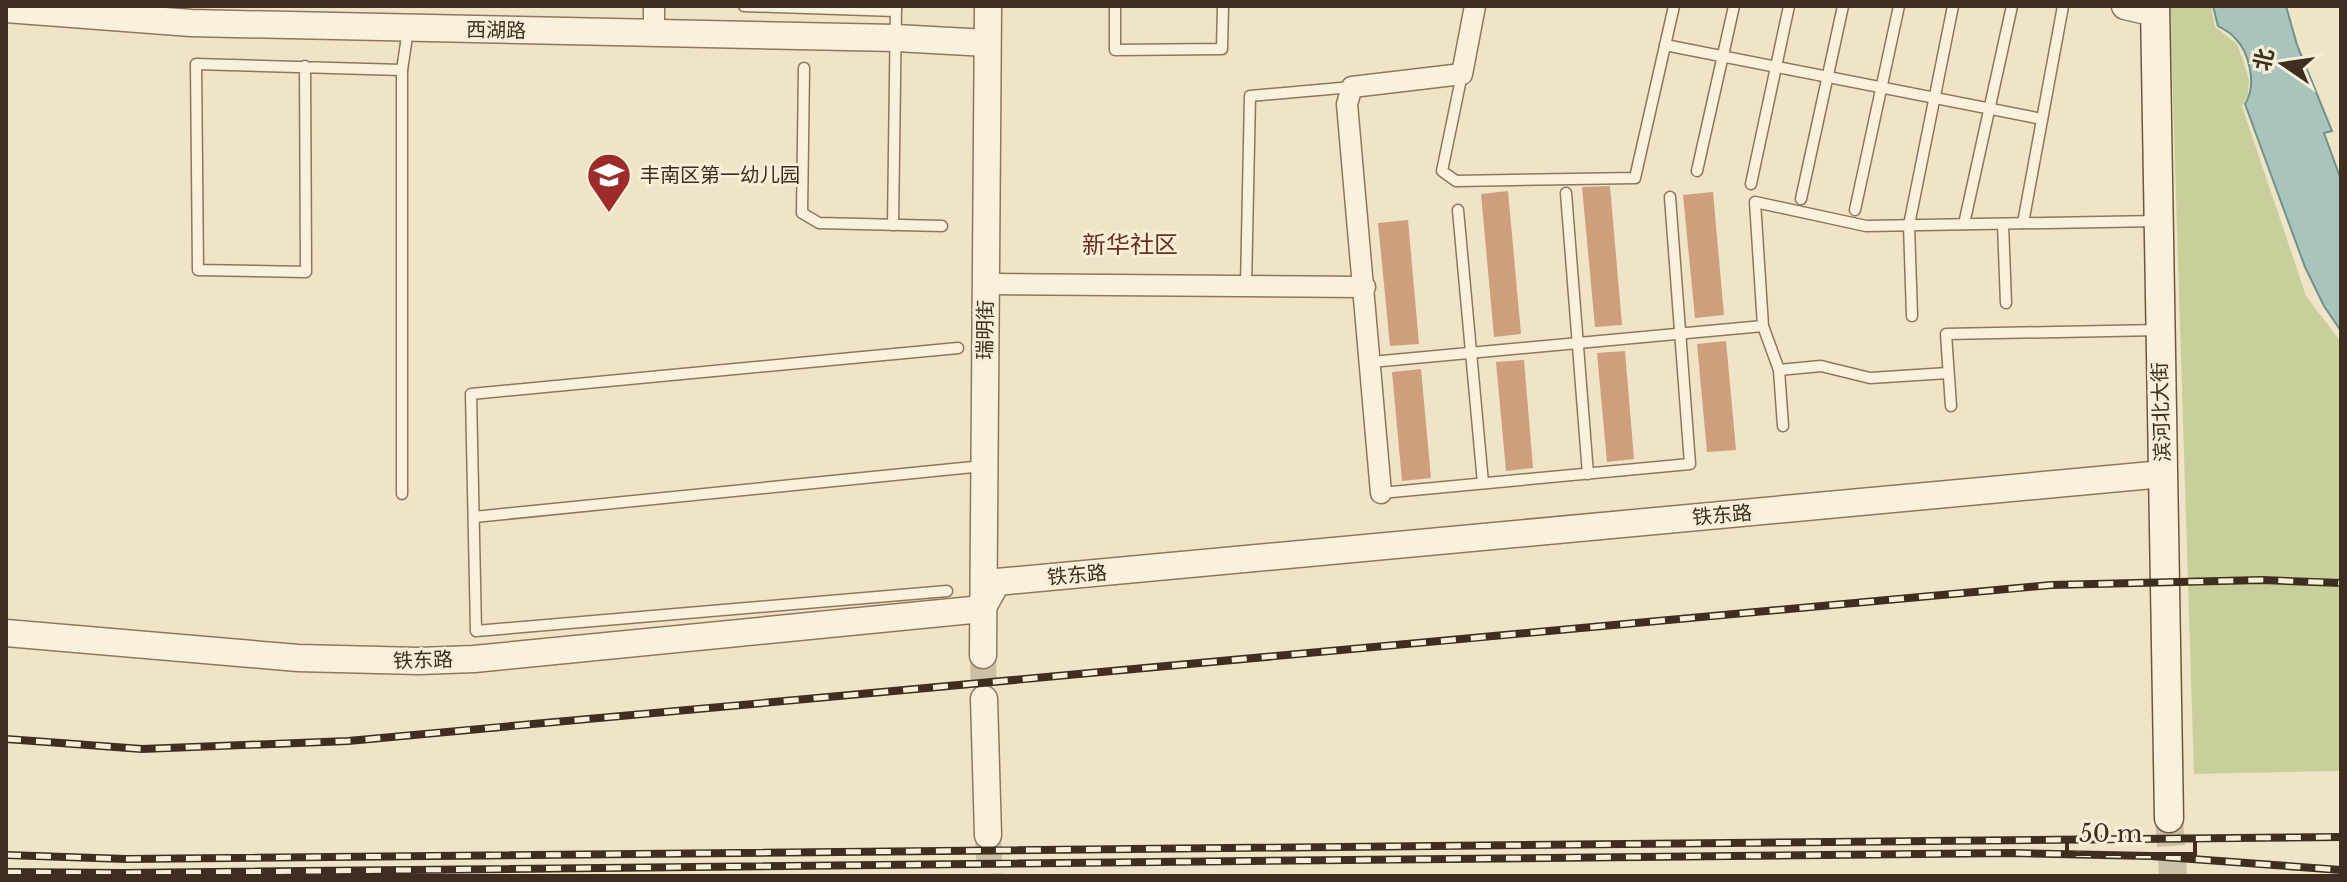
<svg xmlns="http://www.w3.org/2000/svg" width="2347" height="882" font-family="'Libre Baskerville','Noto Sans SC',serif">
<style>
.green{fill:#c9cf9b}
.water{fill:#a9c4bc;stroke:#6f938a;stroke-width:2}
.building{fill:#cf9f7d}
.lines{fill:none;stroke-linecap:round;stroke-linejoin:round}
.tertiary-tunnel{stroke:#ccc0a6;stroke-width:26;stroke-dasharray:26 13;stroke-linecap:butt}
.secondary-tunnel{stroke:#ccc0a6;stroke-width:28;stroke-dasharray:28 14;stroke-linecap:butt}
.service-casing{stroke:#8d765c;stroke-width:13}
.minor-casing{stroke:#8d765c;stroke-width:23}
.tertiary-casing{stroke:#8d765c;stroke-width:29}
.secondary-casing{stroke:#6f573f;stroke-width:31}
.service{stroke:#faf1dc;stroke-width:10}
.minor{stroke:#faf1dc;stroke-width:20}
.tertiary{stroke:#faf1dc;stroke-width:26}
.secondary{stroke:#faf1dc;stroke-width:28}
.rail-casing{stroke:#3d2e20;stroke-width:8}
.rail{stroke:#f7eed8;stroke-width:5;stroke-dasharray:15;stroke-linecap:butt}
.labels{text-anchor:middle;stroke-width:6;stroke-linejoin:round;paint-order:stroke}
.street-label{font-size:20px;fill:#3d2e20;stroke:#f7eed8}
.poi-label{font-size:20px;fill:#3d2e20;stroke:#f7eed8;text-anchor:start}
.quarter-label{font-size:24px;fill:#6b2e1e;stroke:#f7eed8}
</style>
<rect width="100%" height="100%" fill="#f0e4c8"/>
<polygon class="green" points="2170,6 2211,6 2215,27 2237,44 2243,60 2249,80 2248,95 2242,106 2306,296 2341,342 2341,771 2194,774"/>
<path class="water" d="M2213 6H2286L2297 45 2332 131 2324 133 2341 180V331L2324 306 2305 267 2245 104C2257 86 2250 52 2234 37 2230 32 2223 29 2218 26Z"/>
<g class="building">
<polygon points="1610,186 1622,325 1595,327 1582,187"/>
<polygon points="1508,191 1521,334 1494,337 1481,194"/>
<polygon points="1713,192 1724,315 1695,318 1683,195"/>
<polygon points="1408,220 1419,344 1390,346 1378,223"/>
<polygon points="1726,341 1736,450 1707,452 1697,344"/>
<polygon points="1625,351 1634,459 1607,462 1597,353"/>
<polygon points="1524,360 1533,468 1506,471 1496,362"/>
<polygon points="1421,369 1431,478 1402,481 1392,372"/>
</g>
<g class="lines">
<g class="tertiary-tunnel">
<polyline points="983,655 984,699"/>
<polyline points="988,835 990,876"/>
</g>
<polyline class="secondary-tunnel" points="2169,818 2173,876"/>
<g class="service-casing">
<g id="service">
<polyline points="744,6 896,11"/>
<polyline points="1115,6 1115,50 1222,49 1223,6"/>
<polyline points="1665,45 2042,119"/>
<polyline points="305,66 306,272 198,270 196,64 402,70"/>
<polyline points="804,68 802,213 819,223 942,226"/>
<polyline points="1462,74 1442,171 1456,181 1635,178 1674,6"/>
<polyline points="1697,171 1734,6"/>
<polyline points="1751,184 1789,6"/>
<polyline points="1566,193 1588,474"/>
<polyline points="1801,199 1843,6"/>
<polyline points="1458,210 1483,483"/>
<polyline points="1855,210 1899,6"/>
<polyline points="2023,223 2063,6"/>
<polyline points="1964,224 2012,6"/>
<polyline points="2003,224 2006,303"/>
<polyline points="893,225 896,6"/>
<polyline points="1246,286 1250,96 1352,87"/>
<polyline points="1912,316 1909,225 1953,6"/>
<polyline points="1371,362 1763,326"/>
<polyline points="1779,370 1821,366 1870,378 1948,373"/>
<polyline points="1951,406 1946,334 2159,330"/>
<polyline points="1783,426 1779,370 1763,326 1755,202 1866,226 2157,221"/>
<polyline points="1381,493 1690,464 1670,197"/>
<polyline points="402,494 402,70 408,30"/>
<polyline points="474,517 983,466"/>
<polyline points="947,591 476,631 471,394 958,348"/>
</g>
</g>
<g class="minor-casing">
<g id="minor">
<polyline points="654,6 654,33"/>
<polyline points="985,284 1365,287"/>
<polyline points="1381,493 1347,104 1352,87 1462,74 1475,6"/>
</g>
</g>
<g class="tertiary-casing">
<g id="tertiary">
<polyline points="2125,6 2155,13"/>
<polyline points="6,9 191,23 896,38 987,43"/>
<polyline points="6,633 298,658 419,661 474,659 982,609 997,582 2163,474"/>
<polyline points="983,655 988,6"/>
<polyline points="984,699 988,835"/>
</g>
</g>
<g class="secondary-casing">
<polyline id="secondary" points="2155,6 2169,818"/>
</g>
<use href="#service" class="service"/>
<use href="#minor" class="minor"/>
<use href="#tertiary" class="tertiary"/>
<use href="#secondary" class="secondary"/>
<g class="rail-casing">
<g id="rail">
<polyline points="6,739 142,749 348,741 2051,585 2262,580 2341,583"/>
<polyline points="6,855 126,859 2341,837"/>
<polyline points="6,872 123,873 2013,853 2151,856 2341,870"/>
</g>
</g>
<use href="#rail" class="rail"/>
</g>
<defs>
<g id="school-pin" transform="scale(2.3)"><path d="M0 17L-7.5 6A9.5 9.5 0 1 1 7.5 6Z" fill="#9e2a2b" stroke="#f7eed8"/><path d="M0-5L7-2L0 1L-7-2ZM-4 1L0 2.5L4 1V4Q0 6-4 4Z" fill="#fff"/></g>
</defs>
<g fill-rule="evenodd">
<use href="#school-pin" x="609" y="175"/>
</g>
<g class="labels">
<g class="street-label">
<text transform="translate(496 30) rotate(1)" y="7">西湖路</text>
<text transform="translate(985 330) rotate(-89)" y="7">瑞明街</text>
<text transform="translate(2161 412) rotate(-92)" y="7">滨河北大街</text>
<text transform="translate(1722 515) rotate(-5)" y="7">铁东路</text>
<text transform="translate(1077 575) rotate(-5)" y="7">铁东路</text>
<text transform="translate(423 660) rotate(-2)" y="7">铁东路</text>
</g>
<g class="poi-label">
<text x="640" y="182">丰南区第一幼儿园</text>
</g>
<g class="quarter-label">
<text x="1130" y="253">新华社区</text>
</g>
</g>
<rect width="2347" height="882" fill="none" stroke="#3d2e20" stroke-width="16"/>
<g transform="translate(2283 64) rotate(283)" stroke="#f7eed8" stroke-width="6" paint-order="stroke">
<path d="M0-6L14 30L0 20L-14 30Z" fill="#3d2e20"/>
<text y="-12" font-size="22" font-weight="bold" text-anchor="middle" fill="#3d2e20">北</text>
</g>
<path d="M2067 842v12h128v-12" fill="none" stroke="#3d2e20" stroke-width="4"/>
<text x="2079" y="842" font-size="24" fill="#3d2e20" stroke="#f7eed8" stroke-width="6" paint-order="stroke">50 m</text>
</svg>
